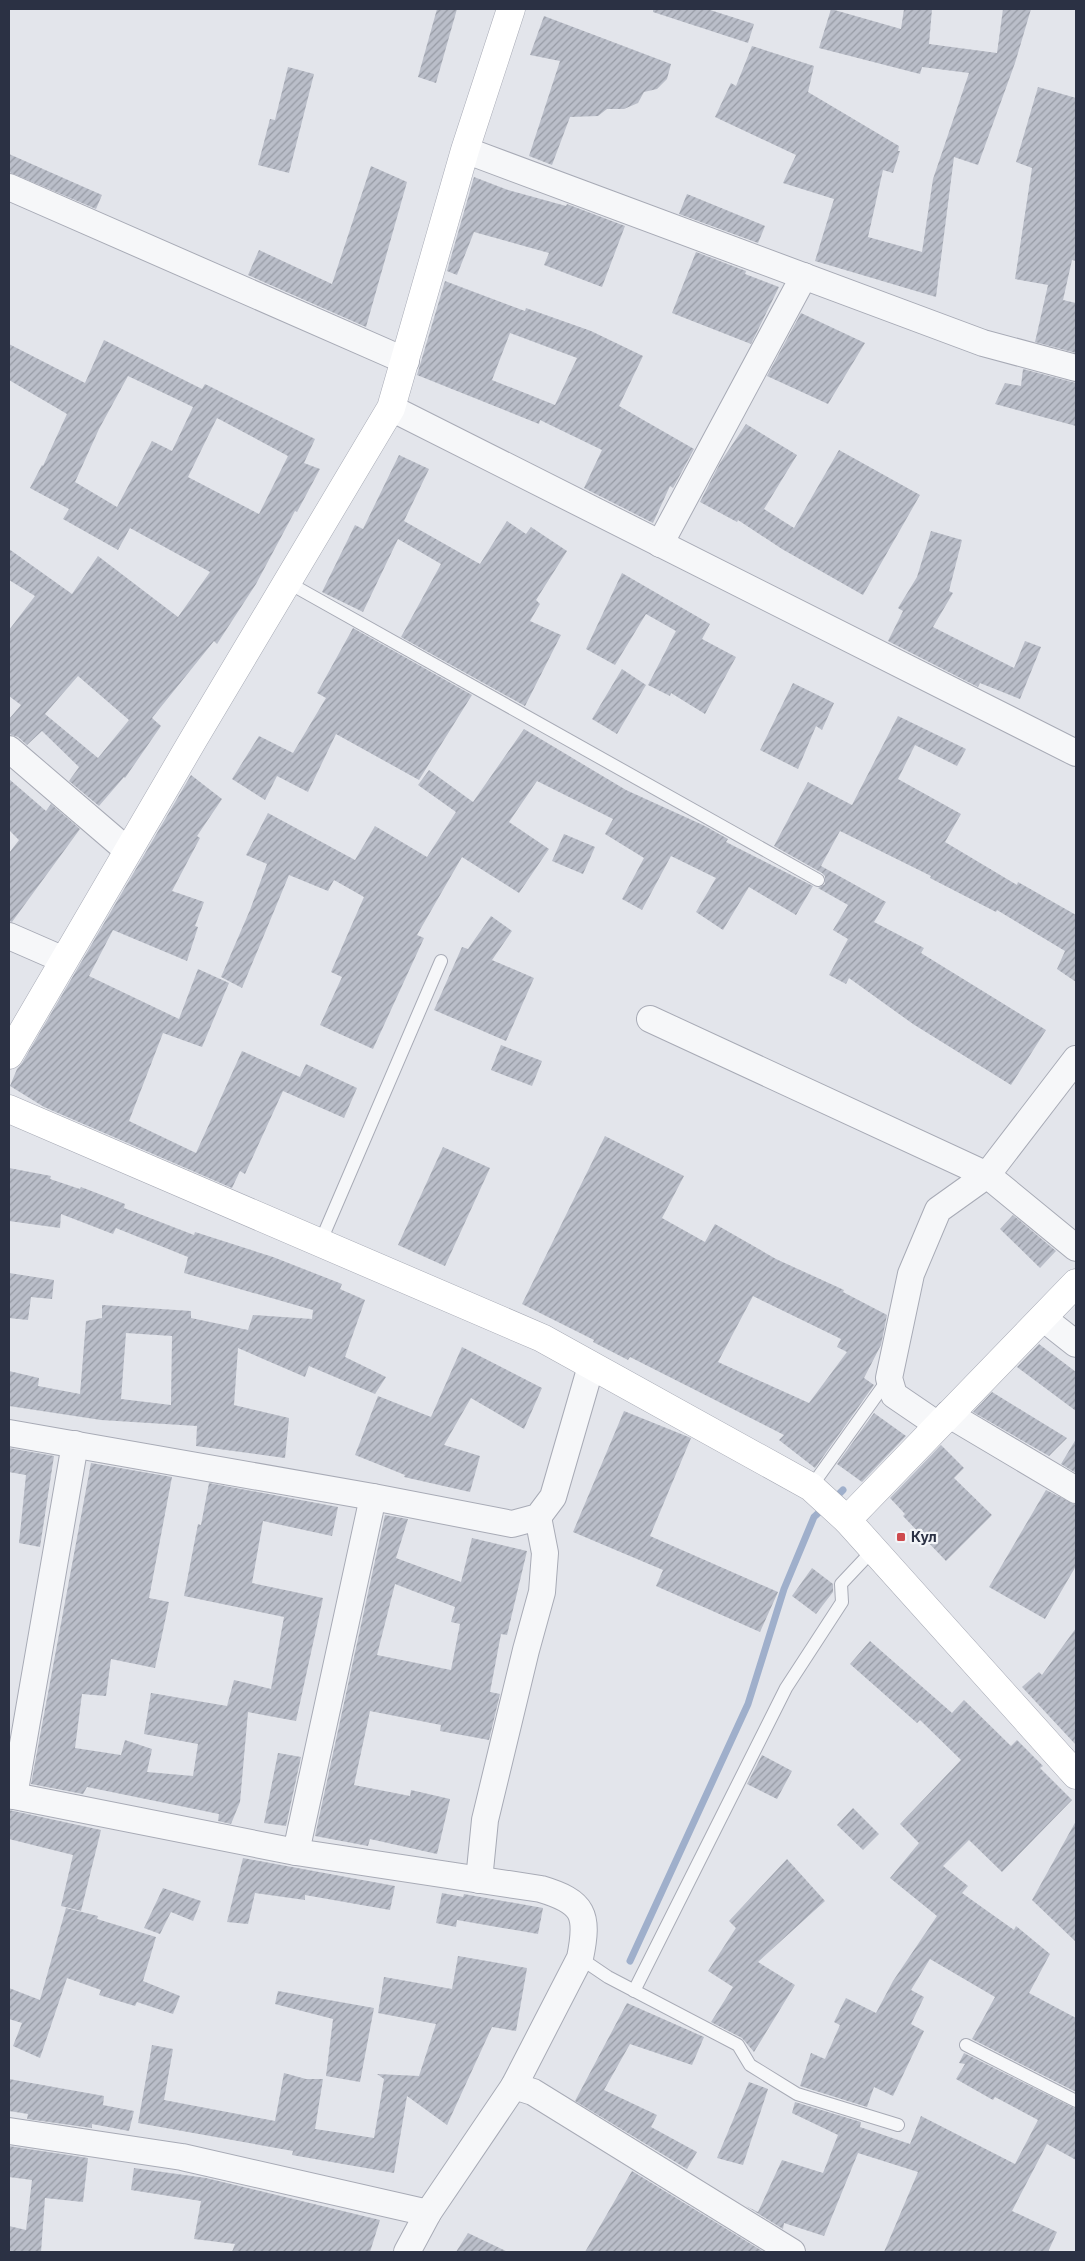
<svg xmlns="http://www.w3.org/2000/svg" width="1085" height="2261" font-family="Inter,sans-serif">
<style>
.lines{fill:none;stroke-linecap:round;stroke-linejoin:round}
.stream{stroke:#9fafcb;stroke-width:7}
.building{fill:url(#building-hatch);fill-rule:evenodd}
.lane-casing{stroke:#a8abb6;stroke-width:14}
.street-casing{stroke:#a8abb6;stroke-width:28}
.secondary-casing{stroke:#a8abb6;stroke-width:29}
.lane{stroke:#f6f7f9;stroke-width:12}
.street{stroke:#f6f7f9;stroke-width:26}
.secondary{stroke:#fff;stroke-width:28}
.poi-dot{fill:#ce4a4e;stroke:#f3f5f8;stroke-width:2}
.labels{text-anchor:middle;stroke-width:4.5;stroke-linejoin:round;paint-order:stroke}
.poi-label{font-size:14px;font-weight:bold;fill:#2b3144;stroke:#f3f5f8;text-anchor:start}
</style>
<defs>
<pattern id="building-hatch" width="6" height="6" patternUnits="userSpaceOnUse" patternTransform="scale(1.25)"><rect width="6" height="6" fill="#babec9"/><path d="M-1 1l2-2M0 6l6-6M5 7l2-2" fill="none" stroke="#979ba5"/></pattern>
</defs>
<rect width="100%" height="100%" fill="#e3e5eb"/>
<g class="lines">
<g class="stream">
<polyline points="834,1499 843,1490"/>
<polyline points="630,1961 748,1704 784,1589 814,1517 826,1506"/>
</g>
</g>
<g class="building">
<polygon points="437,9 457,9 436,83 418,77"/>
<polygon points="653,9 707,9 754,24 748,43 653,12"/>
<polygon points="831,9 901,29 904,9 932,9 929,44 997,53 1003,9 1031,9 1015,63 978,165 954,157 936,297 815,261 834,199 783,183 796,155 715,117 731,83 736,86 752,46 814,66 808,92 899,146 898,151 900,151 893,173 883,170 868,237 922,252 933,179 969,73 922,67 920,74 819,48"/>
<polygon points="544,16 671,64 667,79 657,89 644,92 638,103 624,109 607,109 598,116 570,117 552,165 529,156 560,61 530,55"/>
<polygon points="288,67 314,74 289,173 258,165 270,119 275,120"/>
<polygon points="1038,87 1076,98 1076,261 1072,260 1063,300 1076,303 1076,353 1035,342 1048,285 1015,279 1032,168 1016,162"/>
<polygon points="9,154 102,195 96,209 9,172"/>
<polygon points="371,166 407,182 366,327 248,275 259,250 332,284"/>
<polygon points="474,177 508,190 566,206 567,204 625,226 602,287 544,265 549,253 474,232 457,275 447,271"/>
<polygon points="687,194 765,226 758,243 679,214"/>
<polygon points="696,252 746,271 745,274 779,287 751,344 672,313"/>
<path d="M445 281 525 311 526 308 591 331 643 356 619 406 694 449 673 488 670 486 653 523 584 488 602 450 540 420 539 424 417 375ZM510 333 577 358 555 405 492 380Z"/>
<polygon points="801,313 865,343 828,404 767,376"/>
<path d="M104 340 202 389 205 384 315 439 304 463 320 469 297 512 295 511 256 584 217 644 214 641 152 718 161 726 125 778 124 777 99 806 69 781 79 767 42 731 27 745 18 737 9 734V719L21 705 9 696V630L35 596 9 580V549L72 594 98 556 178 617 210 572 130 528 118 550 63 519 69 509 30 488 42 465 43 466 67 414 9 380V344L85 383ZM128 376 193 407 172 451 152 441 117 507 75 482 99 429ZM217 418 288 456 259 514 188 477ZM78 676 129 720 98 758 45 714Z"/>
<polygon points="1023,369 1076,383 1076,426 995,404 1005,383 1021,386"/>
<polygon points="746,424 797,455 764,509 794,528 839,450 920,495 863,595 782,549 738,520 737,522 700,502 720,463"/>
<polygon points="399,455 429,469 404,521 480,564 507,521 526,534 531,527 567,551 536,600 540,604 530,621 561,635 525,706 401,637 441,564 398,539 363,612 322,592 355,525 363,529"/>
<polygon points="931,531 962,540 949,591 953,593 933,627 1014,668 1025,641 1041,647 1020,699 980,683 978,687 888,641 903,611 898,608 917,577"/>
<polygon points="622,573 710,624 702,639 736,657 705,714 671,693 670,696 648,685 676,631 646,614 615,665 586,649"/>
<polygon points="353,628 472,695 419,780 336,734 308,792 277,776 265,800 232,779 259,736 293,753 326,698 317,693"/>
<polygon points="622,669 646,685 617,734 592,719"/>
<polygon points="793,683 834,703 822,730 816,726 798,769 760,750"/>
<polygon points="898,716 966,749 957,766 915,745 898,779 961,814 945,842 1017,885 1018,882 1076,915 1076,982 1057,969 1065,951 997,910 996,912 930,878 931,876 840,831 821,866 886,902 874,922 924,948 921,953 1046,1030 1011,1085 913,1024 849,978 846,984 829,975 848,939 833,930 848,905 818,888 825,884 825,876 822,873 774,846 808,782 852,805"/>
<polygon points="524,729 626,790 705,826 728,839 726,842 813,886 796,915 749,887 723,930 696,912 716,878 671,856 642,910 622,899 644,858 605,834 613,819 537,781 509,822 549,849 519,893 462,857 417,935 424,938 373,1049 320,1025 342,977 331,972 364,897 334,880 328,891 289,875 242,988 221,977 250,910 267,864 246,855 268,813 355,860 375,826 427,857 456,812 418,785 429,770 473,802"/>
<polygon points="191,775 222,799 197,836 200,838 172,891 204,902 195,926 198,927 187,961 113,930 89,976 179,1019 198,969 229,983 202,1047 163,1033 129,1121 196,1153 242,1051 300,1077 306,1064 357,1088 344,1118 283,1091 245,1174 240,1171 232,1188 44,1107 10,1086 17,1069 22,1063"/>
<polygon points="9,779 46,811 51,804 80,829 12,922 9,921 9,853 19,840 9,830"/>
<polygon points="564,834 595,847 583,874 552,861"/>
<polygon points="491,916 512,931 492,960 534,978 506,1041 434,1010 462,947 468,949"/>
<polygon points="501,1045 542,1061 532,1086 491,1070"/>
<path d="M605 1136 684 1176 662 1218 705 1242 715 1224 776 1259 844 1290 843 1292 887 1315 881 1345 864 1378 874 1385 815 1468 779 1440 784 1435 630 1357 628 1360 593 1342 594 1340 522 1304ZM753 1296 841 1339 837 1347 847 1352 809 1403 718 1362Z"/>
<polygon points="443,1147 490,1168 445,1266 398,1245"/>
<path d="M9 1168 51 1176 50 1179 80 1189 81 1187 125 1204 124 1208 194 1235 195 1232 273 1257 342 1284 340 1289 365 1300 345 1357 386 1377 375 1394 309 1366 305 1377 238 1348 234 1405 289 1418 285 1458 196 1446 197 1426 101 1420 9 1406V1371L39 1378 38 1386 80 1394 86 1321 102 1318V1305L191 1311V1318L248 1330 253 1315 312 1319 313 1310 184 1273 188 1257 116 1228 113 1234 61 1214 60 1228 9 1221ZM126 1333 172 1336 171 1405 121 1399Z"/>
<polygon points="1013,1215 1056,1251 1040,1268 1000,1229"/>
<polygon points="9,1273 54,1280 52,1299 31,1297 28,1320 9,1318"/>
<polygon points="1039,1344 1076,1372 1076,1411 1017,1367"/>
<polygon points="462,1347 542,1388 524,1429 471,1398 444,1445 480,1456 470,1492 404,1477 405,1475 355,1455 378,1396 431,1417"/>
<polygon points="992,1392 1067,1438 1049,1456 973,1412"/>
<polygon points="624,1411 691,1438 650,1536 778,1592 760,1632 656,1586 663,1570 573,1532"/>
<polygon points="874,1413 906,1436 862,1482 837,1464"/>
<polygon points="1076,1439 1076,1473 1061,1464"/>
<polygon points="941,1445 964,1468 954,1478 992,1515 946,1561 903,1516 905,1514 890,1498"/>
<polygon points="9,1448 54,1456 40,1547 19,1543 26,1475 9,1472"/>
<polygon points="91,1463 172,1477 149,1598 169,1602 155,1668 111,1659 106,1696 82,1694 75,1748 121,1755 125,1740 152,1749 147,1772 193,1776 198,1744 144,1734 151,1693 227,1706 234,1680 271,1689 284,1617 184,1596 198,1524 201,1525 209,1483 338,1507 332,1536 263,1521 252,1583 323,1598 296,1721 248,1712 240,1802 231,1824 218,1821 219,1814 87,1787 83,1794 31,1784"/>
<polygon points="1046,1490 1076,1505 1076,1566 1045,1619 989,1587"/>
<path d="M385 1515 408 1519 396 1558 461 1582 472 1538 527 1551 507 1635 501 1634 490 1692 500 1694 489 1740 440 1731 441 1725 370 1711 354 1785 410 1796 411 1790 450 1799 437 1854 370 1839 368 1846 315 1836ZM395 1584 455 1607 451 1622 460 1624 451 1670 377 1655Z"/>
<polygon points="812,1568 833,1584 833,1592 816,1614 792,1596"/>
<polygon points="1076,1628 1076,1745 1022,1687 1039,1672 1042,1675"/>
<polygon points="870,1641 952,1713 964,1700 1011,1746 1017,1740 1043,1766 1040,1768 1072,1800 1002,1872 969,1840 943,1866 968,1886 962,1893 1014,1930 1016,1926 1050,1954 1029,1993 1076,2018 1076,2092 972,2039 995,1997 930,1959 911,1990 924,1997 911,2024 924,2031 893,2096 874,2087 867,2107 800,2086 811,2053 825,2059 840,2025 834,2022 846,1998 876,2013 893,1981 937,1916 890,1878 919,1843 900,1824 961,1760 920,1720 917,1723 850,1664"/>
<polygon points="278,1753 301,1757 286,1826 264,1823"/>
<polygon points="762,1755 792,1771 777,1799 747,1784"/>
<polygon points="853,1808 879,1834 863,1850 837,1825"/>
<polygon points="9,1810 101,1830 81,1911 61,1906 73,1855 9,1839"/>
<polygon points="1076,1821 1076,1942 1032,1900"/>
<polygon points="243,1858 395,1886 390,1910 305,1895 305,1900 255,1893 248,1924 227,1922"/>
<polygon points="787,1859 825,1901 758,1962 795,1985 754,2052 742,2038 711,2022 733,1987 708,1971 736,1928 729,1921"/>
<polygon points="163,1888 201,1901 193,1921 171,1912 160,1934 144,1928"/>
<polygon points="442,1893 463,1897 464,1894 543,1908 538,1934 457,1920 456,1927 436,1923"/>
<polygon points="66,1908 98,1916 97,1919 156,1937 143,1981 180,1996 173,2014 137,2002 135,2006 99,1995 101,1990 67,1978 40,2058 13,2046 22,2023 9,2019 9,1988 40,2000"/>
<polygon points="458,1956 527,1968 516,2031 492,2027 447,2125 407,2096 394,2173 292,2155 293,2151 138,2123 152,2045 173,2049 164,2100 275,2121 284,2073 306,2079 323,2079 315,2129 374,2138 384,2079 377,2074 419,2076 436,2024 378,2013 384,1977 452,1989"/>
<polygon points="278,1991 374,2008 360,2082 326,2076 333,2019 275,2004"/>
<polygon points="627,2003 704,2037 692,2065 630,2044 604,2090 657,2115 651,2127 697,2152 687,2169 575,2101"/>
<polygon points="964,2053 1076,2109 1076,2160 1047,2144 1012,2211 1057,2232 1048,2252 884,2252 918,2172 858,2153 824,2236 784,2223 783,2229 746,2206 758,2212 782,2160 823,2173 838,2135 792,2113 795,2102 861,2122 860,2127 910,2144 921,2116 1015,2164 1038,2120 995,2097 993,2100 956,2079 965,2064 959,2063"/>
<polygon points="9,2079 104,2096 103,2105 134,2111 129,2131 92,2124 92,2128 27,2119 28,2114 9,2111"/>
<polygon points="749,2082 768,2089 743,2165 717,2158"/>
<polygon points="9,2146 88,2158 83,2202 45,2198 41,2252 9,2252 9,2226 26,2230 32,2180 9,2177"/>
<polygon points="134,2168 206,2178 380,2220 370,2252 232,2252 235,2244 194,2239 201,2201 131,2190"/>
<polygon points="632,2171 764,2252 585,2252"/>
<polygon points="468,2233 508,2252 456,2252"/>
</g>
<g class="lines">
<g class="lane-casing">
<g id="lane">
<polyline points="287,582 818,880"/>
<polyline points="320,1243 441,961"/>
<polyline points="811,1487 889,1378"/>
<polyline points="580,1958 608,1977 738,2045 750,2065 797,2094 898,2125"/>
<polyline points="634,1991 786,1688 842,1602 841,1584 874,1549"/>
<polyline points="966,2045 1076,2101"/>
</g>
</g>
<g class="street-casing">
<g id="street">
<polyline points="465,150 983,343 1076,368"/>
<polyline points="9,187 406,361"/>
<polyline points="391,408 1076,753"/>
<polyline points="660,544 804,276"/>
<polyline points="9,749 128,851"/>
<polyline points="9,936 64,960"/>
<polyline points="650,1019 987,1175 938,1210 911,1274 889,1378 894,1395 938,1425"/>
<polyline points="1076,1059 987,1175 1076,1248"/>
<polyline points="1043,1318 1076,1344"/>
<polyline points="948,1414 1076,1490"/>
<polyline points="9,1433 373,1497"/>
<polyline points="9,1795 296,1852 373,1497 512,1524 538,1517 553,1497 591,1366"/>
<polyline points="14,1796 75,1444"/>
<path d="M296 1852 541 1889C584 1902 589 1914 580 1958L514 2086 428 2213 407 2252"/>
<polyline points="479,1880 485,1820 526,1650 542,1592 545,1553 538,1517"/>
<polyline points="514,2086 533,2092 792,2252"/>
<polyline points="9,2131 182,2157 428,2213"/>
</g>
</g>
<g class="secondary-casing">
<g id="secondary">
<polyline points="9,1055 193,740 391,408 465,150 511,9"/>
<polyline points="9,1109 542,1338 811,1487 847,1520 1076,1775"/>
<polyline points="847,1520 1076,1283"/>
</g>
</g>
<use href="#lane" class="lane"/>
<use href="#street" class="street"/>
<use href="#secondary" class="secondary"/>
</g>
<rect class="poi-dot" x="896" y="1532" width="10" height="10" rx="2.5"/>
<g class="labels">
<g class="poi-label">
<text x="911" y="1542">Кул</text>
</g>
</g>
<rect width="1085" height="2261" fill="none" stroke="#2b3144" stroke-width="20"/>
</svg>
